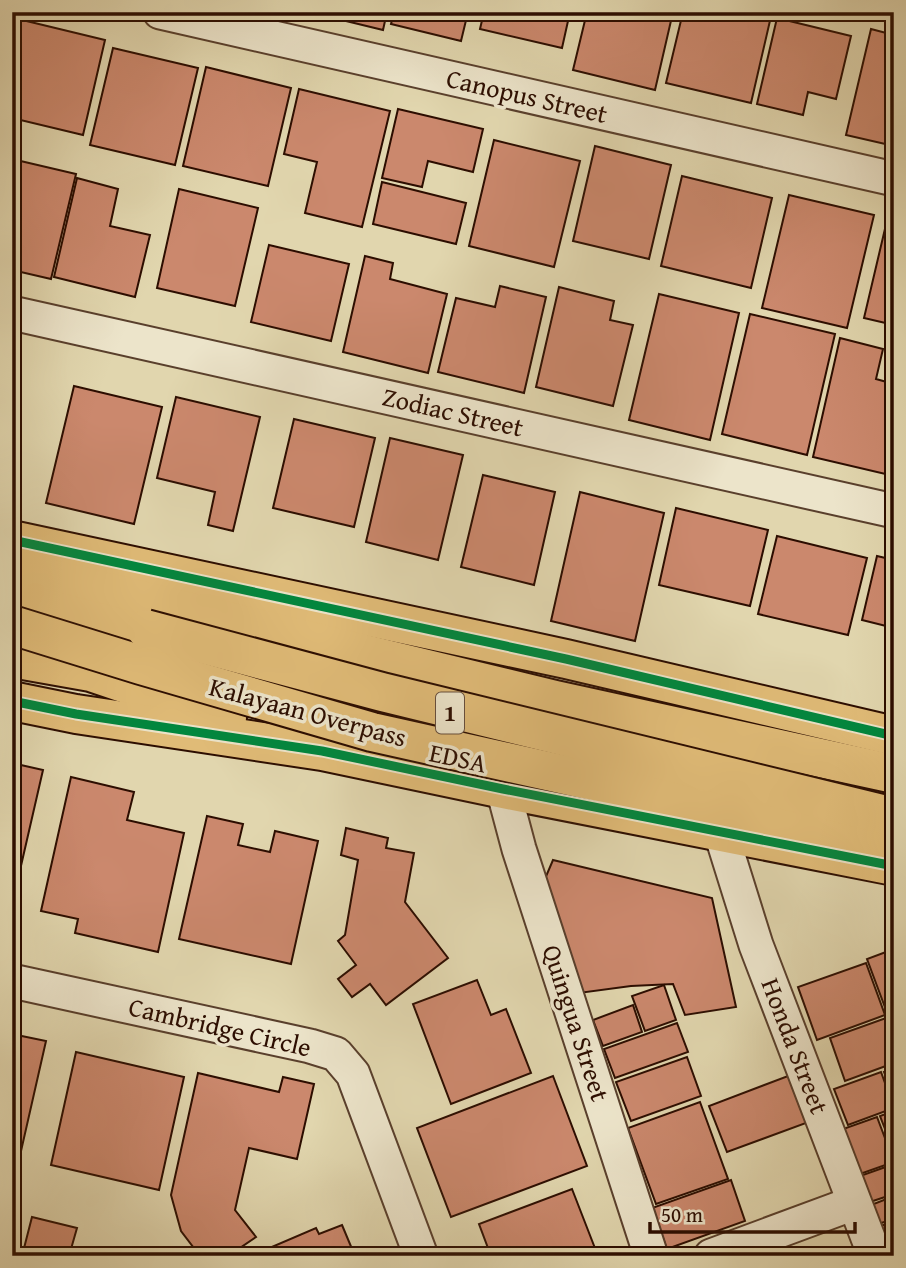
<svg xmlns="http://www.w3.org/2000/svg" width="906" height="1268" font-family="'Gentium Book Plus',serif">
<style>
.building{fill:#cb886d;stroke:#2c0d00;stroke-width:2}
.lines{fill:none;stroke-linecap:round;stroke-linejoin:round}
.minor-casing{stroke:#593f2c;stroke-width:37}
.trunk-casing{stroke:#2c0d00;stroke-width:42}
.minor{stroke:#ece4ca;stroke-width:33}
.trunk{stroke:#e0bb77;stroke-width:38}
.primary-bridge-casing{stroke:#2c0d00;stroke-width:42;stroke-linecap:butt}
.primary-bridge{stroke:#e0bb77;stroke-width:38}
.cycleway-casing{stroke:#ece4ca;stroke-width:13}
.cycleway{stroke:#00873e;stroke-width:9}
.labels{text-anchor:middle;stroke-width:7;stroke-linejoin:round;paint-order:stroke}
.shield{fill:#ece4ca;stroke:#664e3d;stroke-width:2}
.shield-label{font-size:24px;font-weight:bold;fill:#2c0d00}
.street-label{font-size:26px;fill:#2c0d00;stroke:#ece4ca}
</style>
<rect width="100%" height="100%" fill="#e1d6ae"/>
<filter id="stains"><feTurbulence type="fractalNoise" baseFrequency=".00286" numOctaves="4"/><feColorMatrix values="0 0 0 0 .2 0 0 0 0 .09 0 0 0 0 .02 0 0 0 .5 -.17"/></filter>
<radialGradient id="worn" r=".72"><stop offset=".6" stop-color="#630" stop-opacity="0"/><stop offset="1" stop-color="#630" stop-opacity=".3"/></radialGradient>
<g class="building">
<polygon points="309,12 387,12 383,30"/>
<polygon points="394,12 468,12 461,41 391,24"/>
<polygon points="484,12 570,12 562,48 480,29"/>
<polygon points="587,12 673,12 655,90 573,70"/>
<polygon points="683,12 772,12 751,103 666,83"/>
<polygon points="14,18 105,40 83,135 12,118"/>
<polygon points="777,18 851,36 836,99 808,92 803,115 757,104"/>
<polygon points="871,29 894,35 894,146 846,135"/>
<polygon points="113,48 198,68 175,165 90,145"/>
<polygon points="206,67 291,88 268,186 183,166"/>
<polygon points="299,89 390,111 362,227 305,213 317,162 284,154"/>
<polygon points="398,109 483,129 473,172 428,161 422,187 382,178"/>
<polygon points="494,140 580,161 554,267 469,246"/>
<polygon points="595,146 671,165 649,259 573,241"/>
<polygon points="12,159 76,174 51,279 12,270"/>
<polygon points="682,176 772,198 751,288 661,266"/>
<polygon points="77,178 118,189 110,226 150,235 135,297 54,277"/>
<polygon points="382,182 466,203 456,244 373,224"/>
<polygon points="179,189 258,208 235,306 157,288"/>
<polygon points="789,195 874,215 847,328 762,308"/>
<polygon points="888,216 894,218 894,325 864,318"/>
<polygon points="269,245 349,264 331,341 251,322"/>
<polygon points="365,256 393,263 390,279 447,294 428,373 343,352"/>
<polygon points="500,286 546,297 524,393 438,372 456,298 495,307"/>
<polygon points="559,287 614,301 610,320 633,325 613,406 536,387"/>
<polygon points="659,294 739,313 710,440 629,420"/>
<polygon points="750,314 835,334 807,455 722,434"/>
<polygon points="840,338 883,349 876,379 894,384 894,476 813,457"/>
<polygon points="74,386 162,407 134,524 46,503"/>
<polygon points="176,397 260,417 233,531 208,525 215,492 157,478"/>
<polygon points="294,419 375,438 354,527 273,508"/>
<polygon points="390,438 463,455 438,560 366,542"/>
<polygon points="483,475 555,492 534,585 461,567"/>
<polygon points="580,492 664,513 635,641 551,621"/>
<polygon points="676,508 768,530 750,606 659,585"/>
<polygon points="777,536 867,558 848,635 758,614"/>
<polygon points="877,556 894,560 894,628 862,620"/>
<polygon points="12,763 43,770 12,905"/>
<polygon points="71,777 134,792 127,820 184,833 158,952 75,933 78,919 41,911"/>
<polygon points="207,816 243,824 238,845 270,852 275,831 318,841 291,964 179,939"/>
<polygon points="346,828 388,838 386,848 414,853 405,902 448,958 386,1005 370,984 352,997 338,979 356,965 338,941 345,935 358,860 341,855"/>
<polygon points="553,860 712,898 736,1007 685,1015 673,984 631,986 579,993 544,881"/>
<polygon points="894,949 894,1007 886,1010 867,959"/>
<polygon points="866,963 885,1015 817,1040 798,987"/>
<polygon points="477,980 491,1015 506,1009 531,1073 451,1104 413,1004"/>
<polygon points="664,985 676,1020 645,1031 632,996"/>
<polygon points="633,1005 642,1032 603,1046 593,1020"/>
<polygon points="886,1018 894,1038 894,1063 845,1081 830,1038"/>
<polygon points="677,1023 688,1052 615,1078 604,1049"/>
<polygon points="12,1034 46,1041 19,1160 12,1159"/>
<polygon points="76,1052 184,1077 159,1190 51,1165"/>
<polygon points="687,1057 701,1096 631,1121 616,1082"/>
<polygon points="894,1069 894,1099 884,1072"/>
<polygon points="881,1072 894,1108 848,1125 834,1089"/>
<polygon points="198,1073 279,1092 283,1077 314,1084 297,1159 249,1148 235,1210 256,1237 228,1256 200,1256 181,1231 171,1195"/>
<polygon points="553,1076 587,1166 451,1217 417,1128"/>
<polygon points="788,1076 806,1123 727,1152 709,1106"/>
<polygon points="700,1102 728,1179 656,1204 628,1128"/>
<polygon points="894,1111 894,1152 880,1116"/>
<polygon points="877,1117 894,1162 860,1174 843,1129"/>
<polygon points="894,1164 894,1194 870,1202 860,1176"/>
<polygon points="731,1180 745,1221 667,1249 652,1208"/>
<polygon points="572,1189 598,1256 491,1256 479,1224"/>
<polygon points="889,1198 894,1210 894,1219 878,1224 871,1205"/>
<polygon points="32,1217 77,1228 69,1256 22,1256"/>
<polygon points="894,1221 894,1256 888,1256 878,1227"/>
<polygon points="342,1225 355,1256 253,1255 316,1228 319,1234"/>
</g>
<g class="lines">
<g class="minor-casing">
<g id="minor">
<polyline points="160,12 894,179"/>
<polyline points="12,313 894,511"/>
<polyline points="503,789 519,849 651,1256"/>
<polyline points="721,833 756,945 875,1256"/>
<polyline points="12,981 310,1046 336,1054 353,1074 421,1256"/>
<polyline points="711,1256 854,1203"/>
</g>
</g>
<g class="trunk-casing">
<g id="trunk">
<polyline points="12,540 566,659 894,736"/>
<polyline points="12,569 555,700 894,774"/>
<polyline points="12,600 178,643"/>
<polyline points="12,658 91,672 227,718"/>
<polyline points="12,701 76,714 322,751 503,789 894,866"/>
</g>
</g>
<use href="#minor" class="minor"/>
<use href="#trunk" class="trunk"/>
<g class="primary-bridge-casing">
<g id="primary-bridge">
<polyline points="12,625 141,665 372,732 894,848"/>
<polyline points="146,629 382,692 894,817"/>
</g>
</g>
<use href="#primary-bridge" class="primary-bridge"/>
<g class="cycleway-casing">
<g id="cycleway">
<polyline points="12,540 566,659 894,736"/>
<polyline points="12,701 76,714 322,751 503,789 894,866"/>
</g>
</g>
<use href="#cycleway" class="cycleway"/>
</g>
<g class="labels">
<rect class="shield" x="436" y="692.5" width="28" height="41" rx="5"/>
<g class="shield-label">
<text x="450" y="721">1</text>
</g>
<g class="street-label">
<text transform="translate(527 96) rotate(13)" y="9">Canopus Street</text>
<text transform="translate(453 412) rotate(13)" y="9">Zodiac Street</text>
<text transform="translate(308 712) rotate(15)" y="9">Kalayaan Overpass</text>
<text transform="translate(458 758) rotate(12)" y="9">EDSA</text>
<text transform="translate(576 1023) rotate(72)" y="9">Quingua Street</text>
<text transform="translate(220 1027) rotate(13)" y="9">Cambridge Circle</text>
<text transform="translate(795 1046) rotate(69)" y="9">Honda Street</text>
</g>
</g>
<rect width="906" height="1268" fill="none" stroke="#e1d6ae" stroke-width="42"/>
<rect x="14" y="14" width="878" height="1240" fill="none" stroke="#2c0d00" stroke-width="3.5"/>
<rect x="21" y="21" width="864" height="1226" fill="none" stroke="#2c0d00" stroke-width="2"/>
<path d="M650 1222v10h205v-10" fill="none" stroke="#2c0d00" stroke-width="3.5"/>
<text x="661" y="1222" font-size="21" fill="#2c0d00" stroke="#ece4ca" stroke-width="5" paint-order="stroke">50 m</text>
<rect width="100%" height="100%" filter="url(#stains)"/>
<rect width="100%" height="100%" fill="url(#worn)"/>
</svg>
